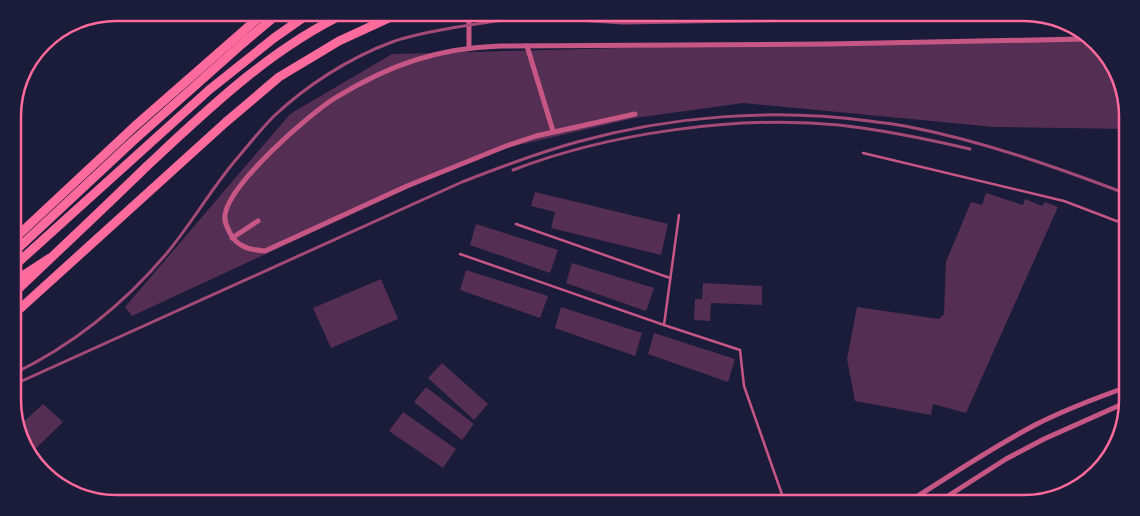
<svg xmlns="http://www.w3.org/2000/svg" width="1140" height="516" font-family="'Open Sans',sans-serif">
<style>
.building{fill:#542f53}
.lines{fill:none;stroke-linecap:round;stroke-linejoin:round}
.service{stroke:#c65784;stroke-width:2.5}
.minor{stroke:#c65784;stroke-width:5}
.primary{stroke:#ff6b9d;stroke-width:9}
.trunk{stroke:#ff6b9d;stroke-width:9}
.rail{stroke:#a44b75;stroke-width:3}
.rim{fill:none;stroke:#ff6b9d;stroke-width:2.5}
</style>
<rect width="100%" height="100%" fill="#1b1b3a"/>
<g class="building">
<polygon points="1084,36 1106,53 1127,102 1127,129 994,127 743,103 635,118 484,153 132,316 125,307 290,114 392,54"/>
<polygon points="535,192 668,224 661,255 551,228 555,212 531,206"/>
<polygon points="986,193 1023,205 1025,199 1042,206 1045,202 1058,207 966,413 933,404 931,415 855,401 847,359 857,307 939,319 944,314 946,262 971,202 982,205"/>
<polygon points="476,224 558,250 550,273 470,245"/>
<polygon points="572,263 654,288 646,311 566,283"/>
<polygon points="466,270 548,296 540,318 460,290"/>
<polygon points="381,279 398,319 331,348 313,308"/>
<polygon points="703,283 762,286 762,305 711,303 710,321 694,320 695,299 702,299"/>
<polygon points="561,307 642,333 635,356 555,328"/>
<polygon points="654,333 735,359 728,382 648,354"/>
<polygon points="442,363 488,404 474,420 428,378"/>
<polygon points="426,387 474,424 462,440 414,402"/>
<polygon points="43,404 63,422 30,454 19,426"/>
<polygon points="403,412 456,449 443,468 389,431"/>
</g>
<g class="lines">
<g class="service">
<polyline points="863,153 1064,201 1127,225"/>
<polyline points="679,215 664,325 740,350 744,386 785,503"/>
<polyline points="516,224 670,278"/>
<polyline points="460,254 664,325"/>
</g>
<g class="minor">
<polyline points="469,12 469,48"/>
<polyline points="527,46 553,131"/>
<path d="M635 114 536 136 506 146 407 186 265 251C250 250 237 247 230 233 227 227 224 222 225 215 229 184 308 115 335 98 389 65 437 48 500 46L829 44 1088 39"/>
<polyline points="232,238 258,221"/>
<path d="M907 503C949 476 991 448 1035 425 1064 410 1096 398 1127 387"/>
<polyline points="937,503 1006,459 1044,439 1127,402"/>
</g>
<g class="primary">
<polyline points="13,240 135,126 265,12"/>
<path d="M13 294C58 251 103 209 147 166 208 109 271 48 348 12"/>
</g>
<g class="trunk">
<polyline points="13,253 133,141 242,44 280,12"/>
<polyline points="13,267 209,90 274,38 311,12"/>
<polyline points="13,282 50,258"/>
<polyline points="13,315 226,122 279,77 339,41 402,12"/>
</g>
<g class="rail">
<polyline points="607,16 809,12"/>
<polyline points="549,18 623,23 1043,16"/>
<path d="M513 170C609 133 737 115 839 125 884 130 927 139 970 149"/>
<path d="M13 374C73 345 124 304 167 253 191 224 210 191 234 162 247 147 260 130 274 116 307 85 349 58 392 42 411 35 431 32 451 28 487 22 523 17 559 12"/>
<path d="M13 385 462 182C500 167 538 153 577 142 671 116 772 108 869 121 883 123 897 124 910 127 985 142 1056 167 1127 194"/>
</g>
</g>
<path d="M0 0H1140V516H0ZM116 21H1024A95 95 0 0 1 1119 116V400A95 95 0 0 1 1024 495H116A95 95 0 0 1 21 400V116A95 95 0 0 1 116 21Z" fill="#1b1b3a" fill-rule="evenodd"/>
<path class="rim" d="M116 21H1024A95 95 0 0 1 1119 116V400A95 95 0 0 1 1024 495H116A95 95 0 0 1 21 400V116A95 95 0 0 1 116 21Z"/>
</svg>
